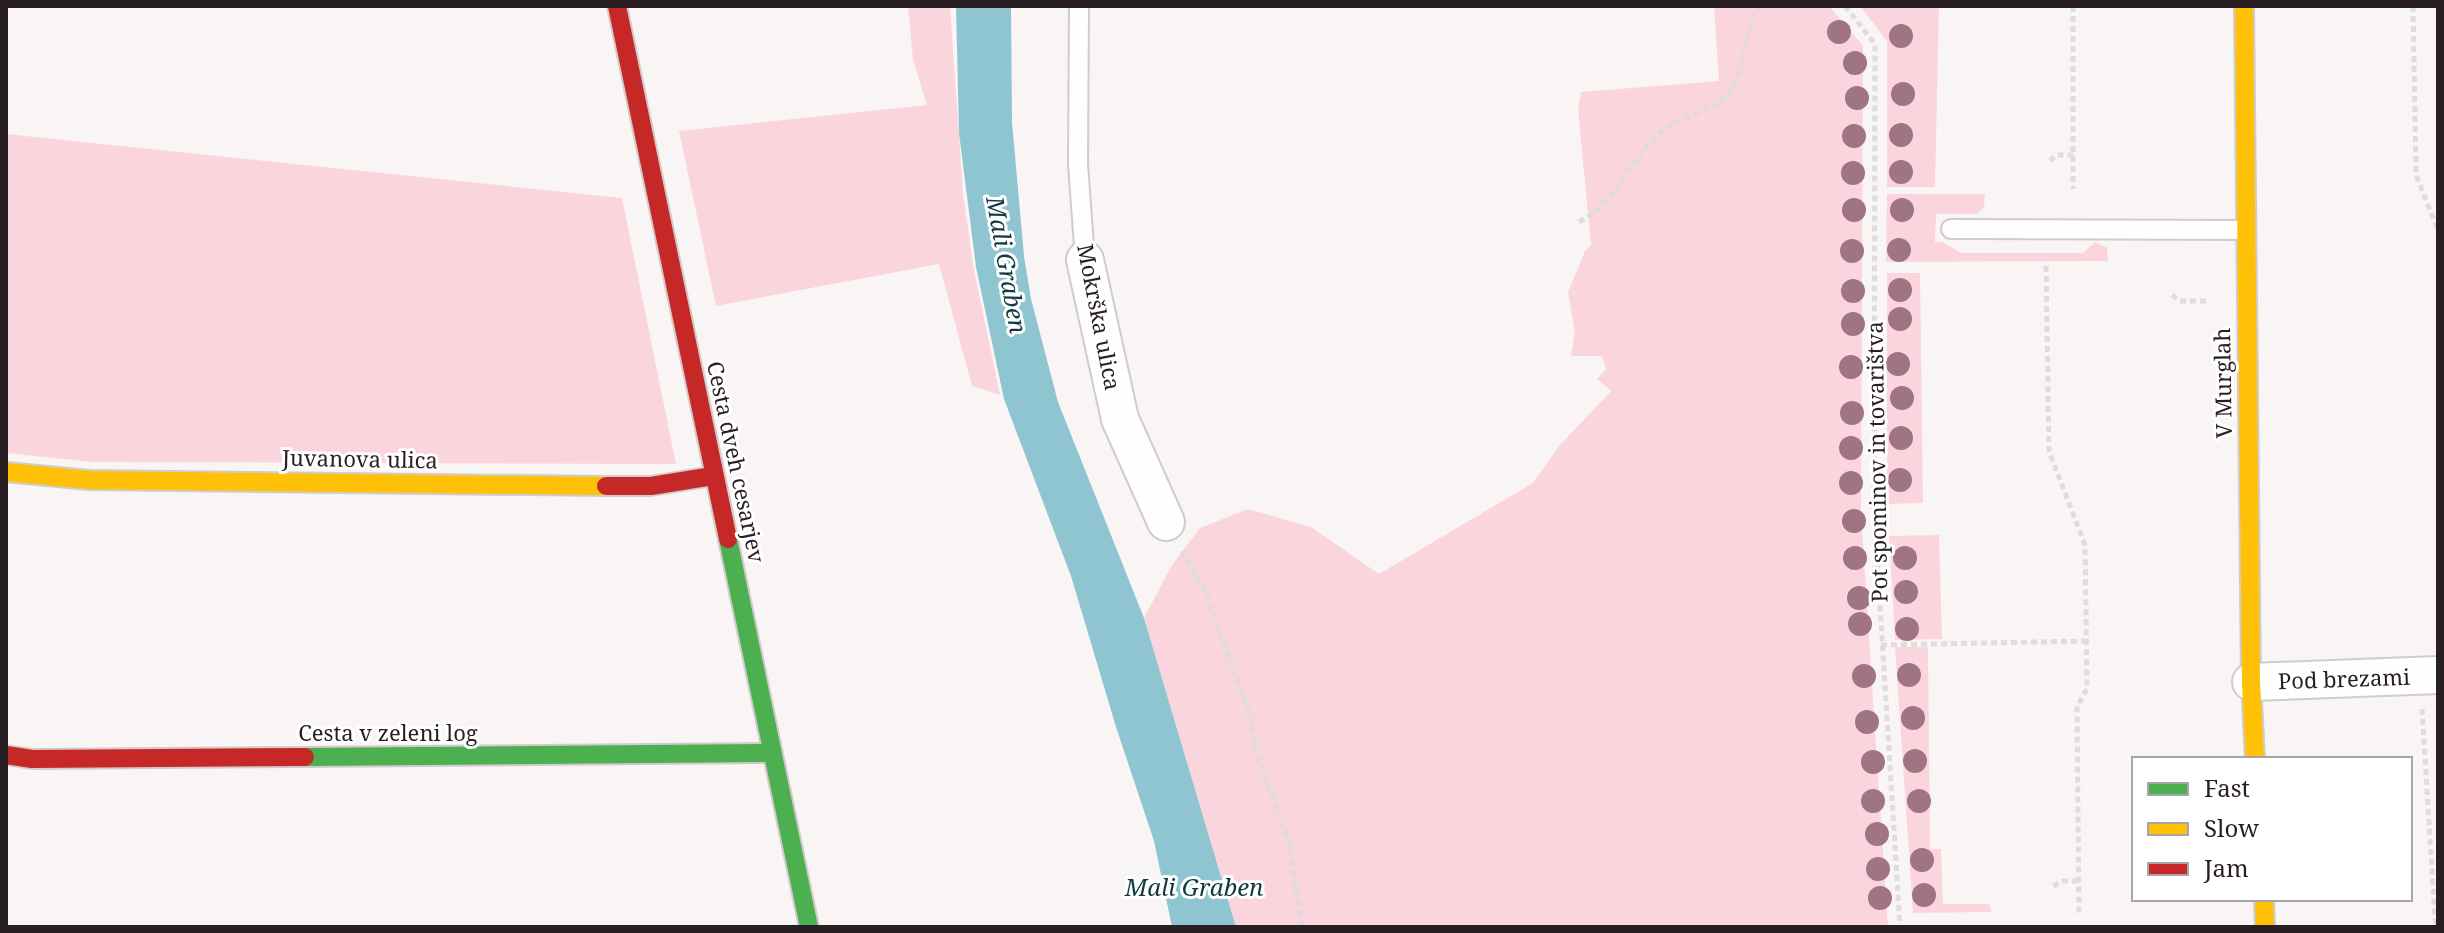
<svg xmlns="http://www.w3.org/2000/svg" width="2444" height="933" font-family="'Noto Serif',serif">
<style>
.green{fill:#fbd5de}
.water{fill:#8fc5d0}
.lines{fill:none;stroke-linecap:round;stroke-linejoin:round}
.lane-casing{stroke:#d2cbcc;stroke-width:22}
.street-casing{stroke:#d2cbcc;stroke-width:40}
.fast-casing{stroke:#d2cbcc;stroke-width:22}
.slow-casing{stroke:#d2cbcc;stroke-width:22}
.jam-casing{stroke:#d2cbcc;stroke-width:22}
.path{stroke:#dfdcdd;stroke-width:5;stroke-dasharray:6 4;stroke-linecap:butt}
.lane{stroke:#fefefe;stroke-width:18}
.street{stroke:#fefefe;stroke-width:36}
.fast{stroke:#4caf50;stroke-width:18}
.slow{stroke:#ffc107;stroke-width:18}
.jam{stroke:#c62828;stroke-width:18}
.tree{fill:#a17485}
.labels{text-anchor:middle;stroke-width:6;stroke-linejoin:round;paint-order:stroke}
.street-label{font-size:22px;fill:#291f22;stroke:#fff}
.water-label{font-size:24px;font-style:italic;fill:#143a41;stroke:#fff}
</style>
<rect width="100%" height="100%" fill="#faf5f5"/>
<g class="green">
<polygon points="908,6 950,6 963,193 973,265 1000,395 972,386 939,264 716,306 679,131 927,105 913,60"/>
<polygon points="1714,6 1829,6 1863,46 1861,514 1888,927 1236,927 1144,618 1172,565 1200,528 1248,509 1311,527 1379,574 1533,483 1559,446 1611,391 1597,379 1606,369 1602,356 1571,356 1575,332 1568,292 1585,251 1591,245 1578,109 1581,92 1719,81"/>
<polygon points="1860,6 1939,6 1935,187 1887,187 1887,41"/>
<polygon points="6,134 622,198 676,464 92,462 6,453"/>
<polygon points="1887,194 1985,194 1984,207 1977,214 1936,214 1935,242 1943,242 1961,253 2083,253 2095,242 2107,248 2108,261 1886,262"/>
<polygon points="1887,273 1920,273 1923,503 1887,504"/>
<polygon points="1939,535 1942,639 1895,640 1889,536"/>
<polygon points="1895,647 1928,647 1930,849 1941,849 1943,904 1989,904 1992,912 1913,913"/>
</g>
<polygon class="water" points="956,6 1011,6 1012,122 1024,256 1031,299 1058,402 1144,618 1236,927 1172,927 1154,841 1116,727 1071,576 1004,399 976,267 959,133"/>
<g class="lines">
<g class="lane-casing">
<g id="lane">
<polyline points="1079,6 1078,164 1085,260"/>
<polyline points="1951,229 2245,230"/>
</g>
</g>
<g class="street-casing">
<g id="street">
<polyline points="1085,260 1120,419 1166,522"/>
<polyline points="2251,682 2438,675"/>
</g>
</g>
<g class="fast-casing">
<g id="fast">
<polyline points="728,539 809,927"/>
<polyline points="305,757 771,753"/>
</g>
</g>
<g class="slow-casing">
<g id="slow">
<polyline points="2244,6 2251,682 2255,759"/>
<polyline points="6,472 89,480 606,486"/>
<polyline points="2264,899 2265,927"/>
</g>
</g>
<g class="jam-casing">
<g id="jam">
<polyline points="617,6 728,539"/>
<polyline points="606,486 651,486 713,476"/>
<polyline points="6,755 32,759 305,757"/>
</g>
</g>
<g class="path">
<polyline points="1845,6 1875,44 1874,509 1900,927"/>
<polyline points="2073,6 2073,189"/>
<polyline points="2413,6 2416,175 2438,230"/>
<polyline points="2050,161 2056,155 2073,155"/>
<path d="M1579 222C1618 201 1629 159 1661 132 1681 115 1715 112 1730 91 1749 66 1739 29 1763 6"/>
<polyline points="2046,266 2049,451 2085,545 2087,689 2077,706 2079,916"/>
<polyline points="2172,295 2180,301 2206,301"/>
<polyline points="1182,551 1206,593 1252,722 1255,749 1289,842 1302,927"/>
<polyline points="1881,645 2087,641"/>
<polyline points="2422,709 2435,920 2438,924"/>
<polyline points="2053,886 2063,881 2079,881"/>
</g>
<use href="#lane" class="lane"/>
<use href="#street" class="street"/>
<use href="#fast" class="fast"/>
<use href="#slow" class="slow"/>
<use href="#jam" class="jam"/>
</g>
<g class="tree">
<circle cx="1839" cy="32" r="12"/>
<circle cx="1901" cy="36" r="12"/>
<circle cx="1855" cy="63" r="12"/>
<circle cx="1903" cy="94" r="12"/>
<circle cx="1857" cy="98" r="12"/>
<circle cx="1901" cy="135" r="12"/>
<circle cx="1854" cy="136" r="12"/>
<circle cx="1901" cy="172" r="12"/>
<circle cx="1853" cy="173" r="12"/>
<circle cx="1854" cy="210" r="12"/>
<circle cx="1902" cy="210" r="12"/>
<circle cx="1899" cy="250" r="12"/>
<circle cx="1852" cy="251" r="12"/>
<circle cx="1900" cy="290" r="12"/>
<circle cx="1853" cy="291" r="12"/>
<circle cx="1900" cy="319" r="12"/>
<circle cx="1853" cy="324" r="12"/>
<circle cx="1898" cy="364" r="12"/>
<circle cx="1851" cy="367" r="12"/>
<circle cx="1902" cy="398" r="12"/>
<circle cx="1852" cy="413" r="12"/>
<circle cx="1901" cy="438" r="12"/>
<circle cx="1851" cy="448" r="12"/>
<circle cx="1900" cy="480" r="12"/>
<circle cx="1851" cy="483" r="12"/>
<circle cx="1854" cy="521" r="12"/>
<circle cx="1855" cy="558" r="12"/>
<circle cx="1905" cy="558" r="12"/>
<circle cx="1906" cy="592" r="12"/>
<circle cx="1859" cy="598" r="12"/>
<circle cx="1860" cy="624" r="12"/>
<circle cx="1907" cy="629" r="12"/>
<circle cx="1909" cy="675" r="12"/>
<circle cx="1864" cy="676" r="12"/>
<circle cx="1913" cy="718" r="12"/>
<circle cx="1867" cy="722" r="12"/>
<circle cx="1915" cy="761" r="12"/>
<circle cx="1873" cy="762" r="12"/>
<circle cx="1873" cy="801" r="12"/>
<circle cx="1919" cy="801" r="12"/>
<circle cx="1877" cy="834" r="12"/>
<circle cx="1922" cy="860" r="12"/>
<circle cx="1878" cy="869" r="12"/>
<circle cx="1924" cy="895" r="12"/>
<circle cx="1880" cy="898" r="12"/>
</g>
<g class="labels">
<g class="street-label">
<text transform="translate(1099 317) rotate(79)" y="8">Mokrška ulica</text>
<text transform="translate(2223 383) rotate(-91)" y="8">V Murglah</text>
<text transform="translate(360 459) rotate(1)" y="8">Juvanova ulica</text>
<text transform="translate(736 462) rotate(78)" y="8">Cesta dveh cesarjev</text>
<text transform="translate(1877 462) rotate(-91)" y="8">Pot spominov in tovarištva</text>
<text transform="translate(2344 679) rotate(-2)" y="8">Pod brezami</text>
<text x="388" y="741">Cesta v zeleni log</text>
</g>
<g class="water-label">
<text transform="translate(1006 265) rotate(80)" y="8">Mali Graben</text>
<text x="1194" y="896">Mali Graben</text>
</g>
</g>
<rect width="2444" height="933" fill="none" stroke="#291f22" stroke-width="16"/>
<rect x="2132" y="757" width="280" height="144" fill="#ffffff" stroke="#a9a5a7" stroke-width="2"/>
<rect x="2148" y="783" width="40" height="12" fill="#4caf50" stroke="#a9a5a7" stroke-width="2"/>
<text x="2204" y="797" font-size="24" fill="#291f22">Fast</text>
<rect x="2148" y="823" width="40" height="12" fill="#ffc107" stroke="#a9a5a7" stroke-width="2"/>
<text x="2204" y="837" font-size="24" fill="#291f22">Slow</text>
<rect x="2148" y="863" width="40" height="12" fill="#c62828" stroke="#a9a5a7" stroke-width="2"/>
<text x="2204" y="877" font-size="24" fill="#291f22">Jam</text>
</svg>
